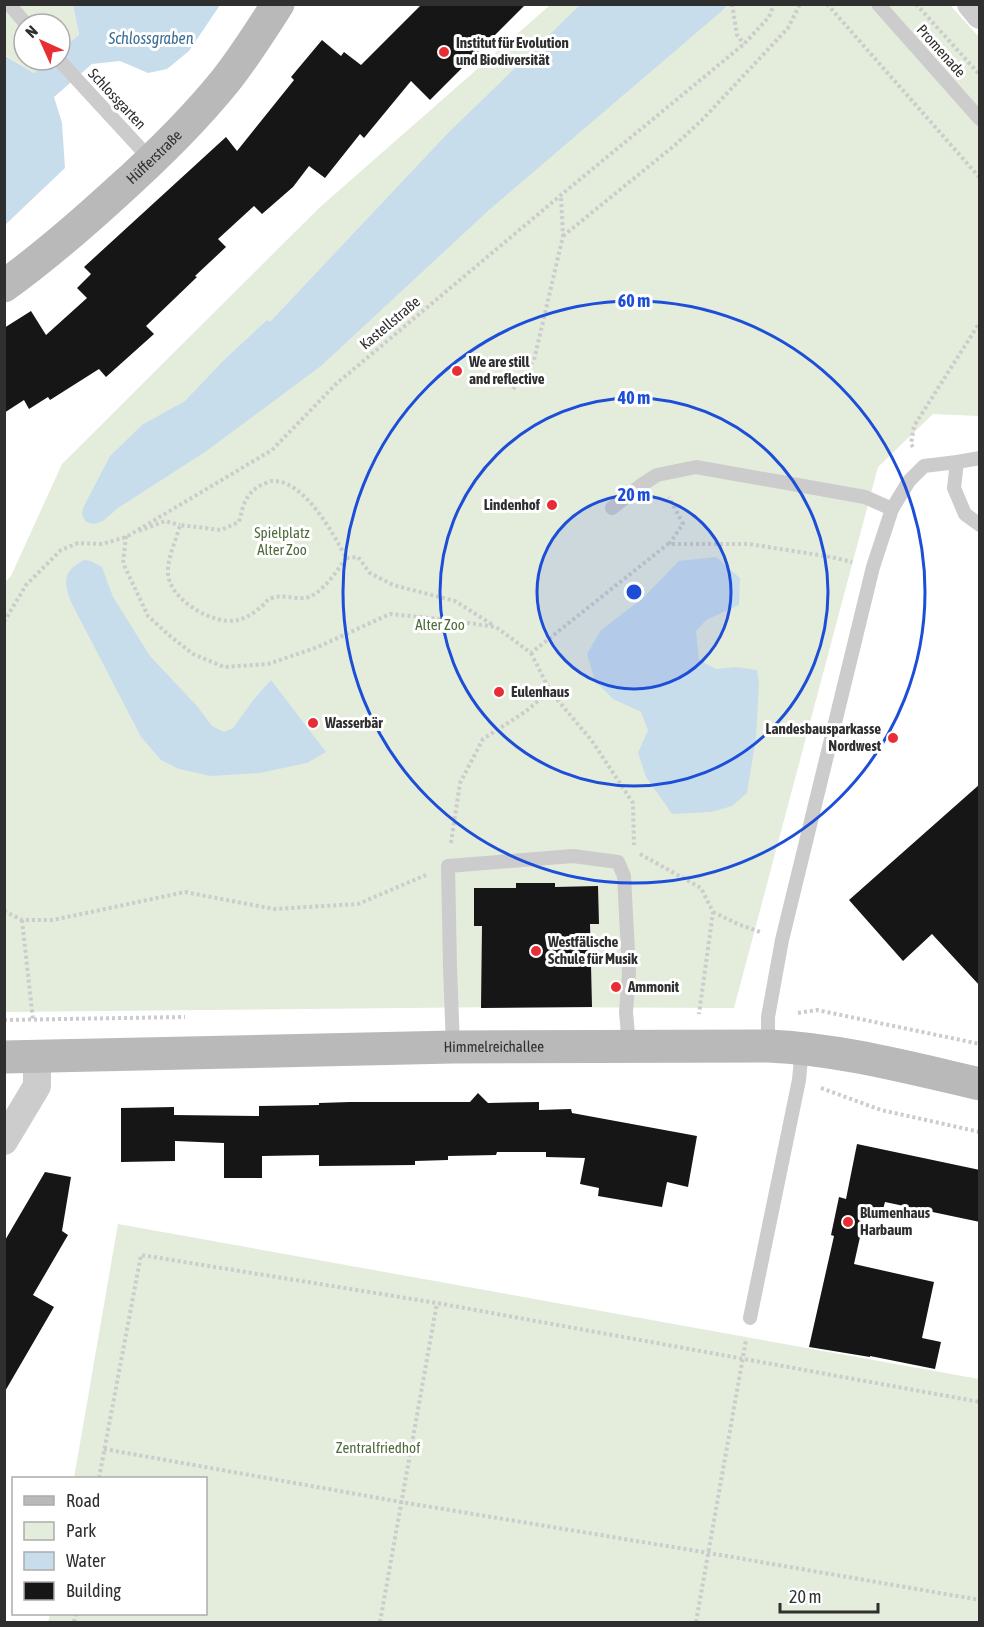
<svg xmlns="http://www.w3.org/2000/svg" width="984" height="1627" font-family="'Asap Condensed',sans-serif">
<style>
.green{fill:#e4ecdc}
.water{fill:#c8ddec}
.building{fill:#161616}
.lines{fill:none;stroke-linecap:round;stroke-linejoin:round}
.path{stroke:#ccc;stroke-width:4;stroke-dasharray:3 3;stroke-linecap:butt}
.lane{stroke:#ccc;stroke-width:14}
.street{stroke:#ccc;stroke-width:28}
.secondary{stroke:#b9b9b9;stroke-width:33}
.ring{fill:none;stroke:#1d4ed8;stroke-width:3}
.poi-dot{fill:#e82e35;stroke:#fff;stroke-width:2}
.labels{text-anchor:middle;stroke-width:6;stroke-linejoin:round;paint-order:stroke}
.poi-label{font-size:15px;font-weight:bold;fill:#2f2f2f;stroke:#fff;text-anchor:start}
.street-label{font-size:15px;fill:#2f2f2f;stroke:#fff}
.park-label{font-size:15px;fill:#506b3b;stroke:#fff}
.water-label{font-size:16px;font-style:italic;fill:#3b6d93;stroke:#fff}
.centre{fill:#1d4ed8;stroke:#fff;stroke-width:3}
.ring-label{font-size:18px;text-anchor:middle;font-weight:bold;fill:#1d4ed8;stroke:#fff;stroke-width:6;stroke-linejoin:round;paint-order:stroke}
</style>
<rect width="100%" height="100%" fill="#fff"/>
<g class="green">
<polygon points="4,5 73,5 79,36 60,51 60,24 24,24 24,60 50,60 34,73 5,55"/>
<polygon points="550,5 950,5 979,37 979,416 933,414 878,467 734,1008 505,1007 5,1012 4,583 11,576 62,464 319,208"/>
<polygon points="118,1224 979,1379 979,1622 48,1622 50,1614 206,1614 206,1478 74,1478"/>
</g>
<g class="water">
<polygon points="73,5 220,5 189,51 167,69 148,73 120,61 92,64 54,97 62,123 65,168 5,225 4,55 34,73 50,60 60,60 60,51 79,35"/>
<polygon points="580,5 727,5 723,10 489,210 321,366 205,452 118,508 103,521 94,524 86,522 82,514 83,508 110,456 142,425 185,401 224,360 267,320 270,322 448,133"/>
<polygon points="716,557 740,578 739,605 706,620 696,631 699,660 716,669 736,667 757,670 759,684 756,738 747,793 732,806 711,812 672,814 646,777 638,753 648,730 641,712 613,699 595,681 587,654 601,630 643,598 679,561"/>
<path d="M84 560 91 561 102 567 113 597 150 656 197 706 212 726 224 732 233 728 254 699 271 680 326 752 307 763 260 773 211 776 179 769 161 760 141 737 71 602C63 581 63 571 84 560Z"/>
</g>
<g class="building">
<polygon points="422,4 526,4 430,100 411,81 364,138 360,134 325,178 309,166 293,187 262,214 254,206 218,239 226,247 195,276 197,277 146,326 154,334 106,377 99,369 50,400 48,397 29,409 24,400 4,413 4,328 31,311 46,335 87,298 77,288 91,274 84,267 226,137 237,151 294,80 291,77 322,40 341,56 344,52 361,65"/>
<polygon points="980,784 980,986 932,934 903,961 849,900"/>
<polygon points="516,883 555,883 555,887 598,886 599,924 590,924 592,1007 481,1008 482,926 474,926 474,888 516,888"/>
<polygon points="478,1093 488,1103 539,1102 539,1110 571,1109 572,1113 697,1136 688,1187 667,1182 662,1207 598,1196 599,1188 580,1184 585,1158 546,1157 546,1152 497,1152 496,1155 448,1156 448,1160 415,1161 415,1165 319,1166 319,1155 262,1156 262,1178 224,1178 224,1143 175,1141 175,1161 121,1162 121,1108 174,1107 174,1115 259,1116 259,1106 319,1105 319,1103 350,1102 470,1102"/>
<polygon points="857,1144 980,1170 980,1222 885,1202 882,1213 866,1210 854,1264 934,1282 922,1338 941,1342 935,1369 870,1356 870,1357 809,1347 834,1236 831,1235 839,1197 846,1199"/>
<polygon points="45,1172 71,1177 62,1231 68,1235 33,1295 54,1307 4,1393 4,1242"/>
</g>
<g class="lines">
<g class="path">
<polyline points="732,4 737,35 744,44"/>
<polyline points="827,4 980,178"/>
<polyline points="916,4 980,75"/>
<polyline points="563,236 675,145 703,119 788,28 800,4"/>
<polyline points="513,389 534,360 563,236 561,196"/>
<polyline points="913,447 911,444 914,426 980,322"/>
<polyline points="139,531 165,521 180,525"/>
<polyline points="126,536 123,563 148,616 170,636 193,654 224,667 268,664 318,647 390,614 449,620 496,627 531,653 668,544 749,544 831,557 852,562"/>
<polyline points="669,544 683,524 669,497"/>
<path d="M346 558C337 571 320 597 304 598 292 599 283 594 272 598 267 599 266 603 262 606 255 612 247 618 238 620 214 626 170 600 168 574 167 558 176 541 180 525L221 530 239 522C243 505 246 492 263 484 264 484 270 481 271 481 303 478 334 534 346 558L358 557 370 573 393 585 455 601 493 625"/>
<polyline points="4,622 26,585 61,550 78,543 102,544 126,537 272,450 336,384 561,195 744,44 769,17 774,4"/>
<polyline points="531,653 550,691"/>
<polyline points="451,843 460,783 483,739 525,712 550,691 592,741 633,803 634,845"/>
<polyline points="640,854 701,888 713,912 699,1014"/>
<polyline points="4,911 22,920 53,920 185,892 274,909 358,904 426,875"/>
<polyline points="713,912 738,924 760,932"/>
<polyline points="22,920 33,1020"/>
<polyline points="798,1013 817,1010 980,1044"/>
<polyline points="4,1020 185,1017"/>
<polyline points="821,1088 881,1110 980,1132"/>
<polyline points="104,1449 401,1502 709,1553 980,1600"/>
<polyline points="99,1478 141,1255 437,1303 980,1402"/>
<polyline points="74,1622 76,1614"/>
<polyline points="380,1622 437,1303"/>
<polyline points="696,1622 746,1340"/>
</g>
<g class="lane">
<polyline points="9,4 26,24"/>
<polyline points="878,4 980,119"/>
<polyline points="59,60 151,160"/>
<polyline points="957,462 980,458"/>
<polyline points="612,508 640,486 657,475 696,467 865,497 892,509"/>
<polyline points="768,1046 768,1017 782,940 873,567 892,509 909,481 924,466 957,462 954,488 965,514 980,525"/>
<polyline points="453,1047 450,966 448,866 573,856 618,862 624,876 629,972 626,1012 629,1046"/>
<polyline points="750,1318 799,1080 802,1048"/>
</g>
<g class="street">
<polyline points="971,4 980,15"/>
<polyline points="4,1141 37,1086 37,1057"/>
</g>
<g class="secondary">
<path id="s1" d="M4 286C44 257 81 225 117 192 156 157 193 121 226 80 245 56 261 30 278 4"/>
<path id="s2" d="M4 1057 453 1047 768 1046C839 1049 910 1068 980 1084"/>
</g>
</g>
<circle cx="634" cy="592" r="97" fill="#1d4ed8" fill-opacity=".12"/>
<g class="ring">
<circle cx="634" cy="592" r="97"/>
<circle cx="634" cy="592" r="194"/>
<circle cx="634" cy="592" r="291"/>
</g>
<g class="poi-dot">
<circle cx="444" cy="52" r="6"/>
<circle cx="457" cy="371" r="6"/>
<circle cx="552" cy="505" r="6"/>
<circle cx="499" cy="692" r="6"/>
<circle cx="313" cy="723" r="6"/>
<circle cx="893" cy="738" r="6"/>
<circle cx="536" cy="951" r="6"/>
<circle cx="616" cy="987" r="6"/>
<circle cx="848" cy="1222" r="6"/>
</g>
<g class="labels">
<g class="poi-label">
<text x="456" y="48">Institut für Evolution<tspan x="456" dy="17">und Biodiversität</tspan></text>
<text x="469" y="367">We are still<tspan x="469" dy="17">and reflective</tspan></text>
<text x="540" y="510" text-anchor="end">Lindenhof</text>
<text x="511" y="697">Eulenhaus</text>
<text x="325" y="728">Wasserbär</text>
<text x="881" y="734" text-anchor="end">Landesbausparkasse<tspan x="881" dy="17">Nordwest</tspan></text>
<text x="548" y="947">Westfälische<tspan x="548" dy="17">Schule für Musik</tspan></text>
<text x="628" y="992">Ammonit</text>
<text x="860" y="1218">Blumenhaus<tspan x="860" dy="17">Harbaum</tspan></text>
</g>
<g class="street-label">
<text transform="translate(941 51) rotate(48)" y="5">Promenade</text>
<text transform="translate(117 99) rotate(47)" y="5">Schlossgarten</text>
<text dy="5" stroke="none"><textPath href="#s1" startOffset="198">Hüfferstraße</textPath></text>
<text transform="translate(390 323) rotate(-40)" y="5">Kastellstraße</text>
<text dy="5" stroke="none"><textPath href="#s2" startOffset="490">Himmelreichallee</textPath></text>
</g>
<g class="park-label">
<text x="282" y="538">Spielplatz<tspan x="282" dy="17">Alter Zoo</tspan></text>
<text x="440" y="630">Alter Zoo</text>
<text x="378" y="1453">Zentralfriedhof</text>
</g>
<g class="water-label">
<text x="151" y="44">Schlossgraben</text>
</g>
</g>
<circle cx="634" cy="592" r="9" class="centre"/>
<g class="ring-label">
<text x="634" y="307">60 m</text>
<text x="634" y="404">40 m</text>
<text x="634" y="501">20 m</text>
</g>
<rect width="984" height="1627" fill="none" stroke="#2f2f2f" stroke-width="12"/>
<rect x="12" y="1477" width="195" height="138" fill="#ffffff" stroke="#acacac" stroke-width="1.5"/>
<rect x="24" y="1496" width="30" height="9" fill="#b9b9b9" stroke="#acacac" stroke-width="1.5"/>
<text x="66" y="1507" font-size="18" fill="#2f2f2f">Road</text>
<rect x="24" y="1522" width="30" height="18" fill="#e4ecdc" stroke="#acacac" stroke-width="1.5"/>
<text x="66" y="1537" font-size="18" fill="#2f2f2f">Park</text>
<rect x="24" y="1552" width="30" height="18" fill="#c8ddec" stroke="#acacac" stroke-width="1.5"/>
<text x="66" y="1567" font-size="18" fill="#2f2f2f">Water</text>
<rect x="24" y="1582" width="30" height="18" fill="#161616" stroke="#acacac" stroke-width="1.5"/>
<text x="66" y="1597" font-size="18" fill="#2f2f2f">Building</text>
<g transform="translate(42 42) rotate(315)"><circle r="28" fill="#ffffff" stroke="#acacac" stroke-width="1.5"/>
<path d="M0-4.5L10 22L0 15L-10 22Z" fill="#e82e35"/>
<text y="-9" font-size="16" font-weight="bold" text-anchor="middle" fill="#2f2f2f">N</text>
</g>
<path d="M780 1603v9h98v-9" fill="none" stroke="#2f2f2f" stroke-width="3"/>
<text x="789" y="1603" font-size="18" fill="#2f2f2f" stroke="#ffffff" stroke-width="4.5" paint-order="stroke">20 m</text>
</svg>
